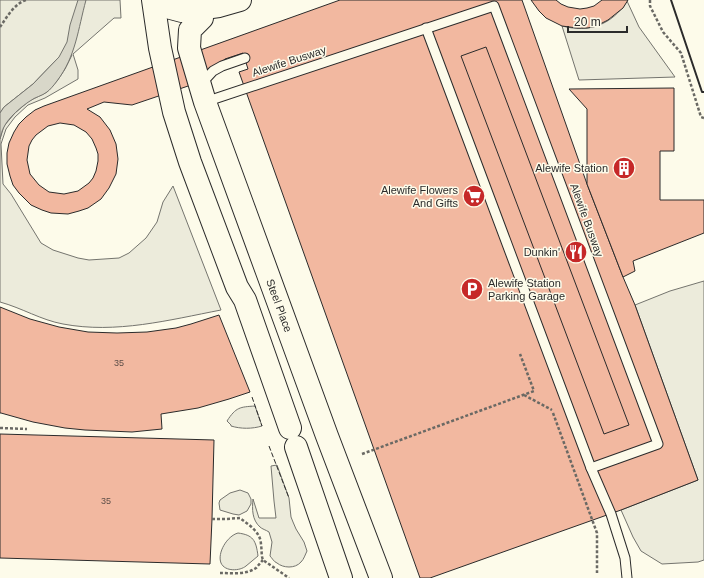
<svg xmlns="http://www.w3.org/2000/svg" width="704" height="578" font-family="Helvetica,sans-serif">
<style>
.green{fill:#ecebdb;stroke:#74746e}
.water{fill:#d8d7c9;stroke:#74746e}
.building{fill:#f2b8a0;stroke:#2b2b2b;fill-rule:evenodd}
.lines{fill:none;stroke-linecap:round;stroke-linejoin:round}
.lane-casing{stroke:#2b2b2b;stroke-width:11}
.secondary-casing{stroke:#2b2b2b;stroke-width:24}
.path{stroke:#6a6964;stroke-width:2.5;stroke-dasharray:3 2;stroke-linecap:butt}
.lane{stroke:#fdfbea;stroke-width:9}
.secondary{stroke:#fdfbea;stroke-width:22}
.fence{stroke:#2b2b2b;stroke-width:1;stroke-dasharray:5 2;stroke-linecap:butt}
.wall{stroke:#2b2b2b;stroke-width:2}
.labels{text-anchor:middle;stroke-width:3;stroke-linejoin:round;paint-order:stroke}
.number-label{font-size:9px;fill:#5d4e48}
.street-label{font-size:11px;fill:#2b2b2b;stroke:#fdfbea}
.poi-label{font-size:11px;fill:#2b2b2b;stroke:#fdfbea;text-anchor:end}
</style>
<rect width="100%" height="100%" fill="#fdfbea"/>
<g class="green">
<path d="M0 0H120L121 18H114L73 54 78 70V79L45 98 28 105 15 117 6 129 1 144 3 184 11 194 41 243 53 250 78 258 89 260 119 258 129 253 146 238 157 222 163 202 173 186 221 310C169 320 116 334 63 324 41 320 22 308 0 302V139L4 126 15 113 29 101 47 92 57 81 65 69 72 55 57 59 33 84 4 107 0 113Z"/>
<path d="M627 1 639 27 675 77 579 80 562 26C589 33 612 25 627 1Z"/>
<polygon points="704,281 704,560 698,562 662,564 641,551 633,537 621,510 698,480 635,305 670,291"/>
<path d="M255 406 262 426C252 429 241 429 231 426V425L227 421C236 407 240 407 255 406Z"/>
<path d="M277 465 289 498 291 517 293 522 296 529 304 542 307 551C305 555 304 559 301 562 295 569 283 568 277 563 274 562 272 558 270 556L272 542 269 532C266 530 262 529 260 527 252 520 252 509 253 499L259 518H276L274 501 271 466Z"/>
<polygon points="240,490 248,493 251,499 251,504 247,511 239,515 233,514 220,510 219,503 220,500 230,493"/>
<path d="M238 533C253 535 256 540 258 556 254 559 250 563 246 566 240 571 225 572 221 563 217 553 227 536 238 533Z"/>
</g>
<path class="water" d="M78 0H86C78 29 76 56 57 81 54 85 50 90 47 92 42 96 35 97 30 101 22 106 8 118 4 127 2 130 1 135 0 139V113L4 107 33 84 59 57 67 42 70 25Z"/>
<g class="building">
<path d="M340 0H522L587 184 623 277 635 305 698 480 621 510 430 578H420L239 72 248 69 243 53 225 59 197 83 132 105 104 102 87 109 100 117 110 130 116 144 118 159 116 174 109 188 101 199 88 208 79 211 68 214 51 213 42 210 31 205 19 193 13 185 10 176 7 164V153L9 143 14 132 19 124 26 117 35 110 44 106ZM60 123 74 125 86 132 92 139 96 148 98 154V161L96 171 93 178 89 183 78 191 64 194 49 192 39 185 30 174 27 160 29 146 32 140 36 135 48 126Z"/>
<polygon points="531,0 556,0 561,4 568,7 580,9 587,8 594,6 602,0 628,0 623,8 608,20 594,27 587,28 577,28 562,26 546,18 539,11"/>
<polygon points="486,47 629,425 604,434 461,56"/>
<polygon points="674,88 674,151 660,151 660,200 704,200 704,233 633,261 635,271 623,277 587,184 587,109 569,89"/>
<polygon points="0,307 30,319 59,327 88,332 117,333 147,332 176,328 191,324 219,315 250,392 229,399 198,408 161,414 162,429 132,432 85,430 65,428 33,422 1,413 0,413"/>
<polygon points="0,434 214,440 212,519 210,564 0,558"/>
</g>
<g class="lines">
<g class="lane-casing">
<g id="lane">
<polyline points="426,28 591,468 611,514 625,558 627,578"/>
<polyline points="201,84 213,71 222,66 245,58"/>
<polyline points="205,102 494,6 658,444 591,468"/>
</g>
</g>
<g class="secondary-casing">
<g id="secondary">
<polyline points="153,0 160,48 174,112 190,162 237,287 245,300 290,428"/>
<polyline points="160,0 167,7 182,11 219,6 240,0"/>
<path id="s1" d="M202 18 190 30 189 48 205 102 327 436 381 578"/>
<polyline points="296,447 341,578"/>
</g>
</g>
<g class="path">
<polyline points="650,0 650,6 663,32 681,53 701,117 704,118"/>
<path d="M0 27C7 17 14 4 26 0"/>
<polyline points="524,395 552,410"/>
<polyline points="553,413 597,533 597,573"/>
<polyline points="0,428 27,429"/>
<polyline points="362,454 534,391 520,354"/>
<path d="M212 519H226L240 518C249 525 261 532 261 545 262 550 261 555 263 560L289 578"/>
<path d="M220 573C232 573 246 575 256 568 258 566 260 563 263 560"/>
</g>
<use href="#lane" class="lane"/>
<use href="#secondary" class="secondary"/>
<g class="fence">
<polyline points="252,397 262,426"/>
<polyline points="269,446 289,498"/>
</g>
<polyline class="wall" points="671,0 702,92 704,92"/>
</g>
<defs>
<g id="building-disc" transform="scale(1.15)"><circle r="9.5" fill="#c62828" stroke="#fdfbea"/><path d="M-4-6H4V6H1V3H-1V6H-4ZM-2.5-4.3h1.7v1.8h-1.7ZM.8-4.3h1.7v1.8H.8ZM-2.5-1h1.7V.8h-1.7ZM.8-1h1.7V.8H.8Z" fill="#fff"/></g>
<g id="supermarket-disc" transform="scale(1.15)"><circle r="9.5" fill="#c62828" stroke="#fdfbea"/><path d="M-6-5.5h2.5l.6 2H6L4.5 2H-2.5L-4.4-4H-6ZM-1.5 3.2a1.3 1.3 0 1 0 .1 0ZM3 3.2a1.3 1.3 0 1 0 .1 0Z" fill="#fff"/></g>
<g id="restaurant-disc" transform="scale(1.15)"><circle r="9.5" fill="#c62828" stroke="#fdfbea"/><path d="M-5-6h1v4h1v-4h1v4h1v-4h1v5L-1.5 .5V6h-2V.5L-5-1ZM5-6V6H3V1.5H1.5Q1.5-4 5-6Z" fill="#fff"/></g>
<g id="parking-disc" transform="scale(1.15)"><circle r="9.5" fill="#c62828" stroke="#fdfbea"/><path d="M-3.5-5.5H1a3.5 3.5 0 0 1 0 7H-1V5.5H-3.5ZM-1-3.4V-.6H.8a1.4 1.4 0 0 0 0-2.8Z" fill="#fff"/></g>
</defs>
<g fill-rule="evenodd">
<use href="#building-disc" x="624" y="168"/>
<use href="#supermarket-disc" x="474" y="196"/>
<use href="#restaurant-disc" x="576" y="252"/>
<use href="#parking-disc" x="472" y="289"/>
</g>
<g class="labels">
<g class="number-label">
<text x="119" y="366">35</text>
<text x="106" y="504">35</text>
</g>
<g class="street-label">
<text transform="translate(289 61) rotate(-18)" y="4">Alewife Busway</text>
<text transform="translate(587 220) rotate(70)" y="4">Alewife Busway</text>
<text dy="4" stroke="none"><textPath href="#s1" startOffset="308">Steel Place</textPath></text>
</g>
<g class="poi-label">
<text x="608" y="172">Alewife Station</text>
<text x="458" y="194">Alewife Flowers<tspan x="458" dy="13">And Gifts</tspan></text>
<text x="560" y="256">Dunkin'</text>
<text x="488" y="287" text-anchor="start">Alewife Station<tspan x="488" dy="13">Parking Garage</tspan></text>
</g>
</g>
<path d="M568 26v6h59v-6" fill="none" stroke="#2b2b2b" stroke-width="2"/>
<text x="574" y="26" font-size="12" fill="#2b2b2b" stroke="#fdfbea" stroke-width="3" paint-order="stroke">20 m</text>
</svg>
